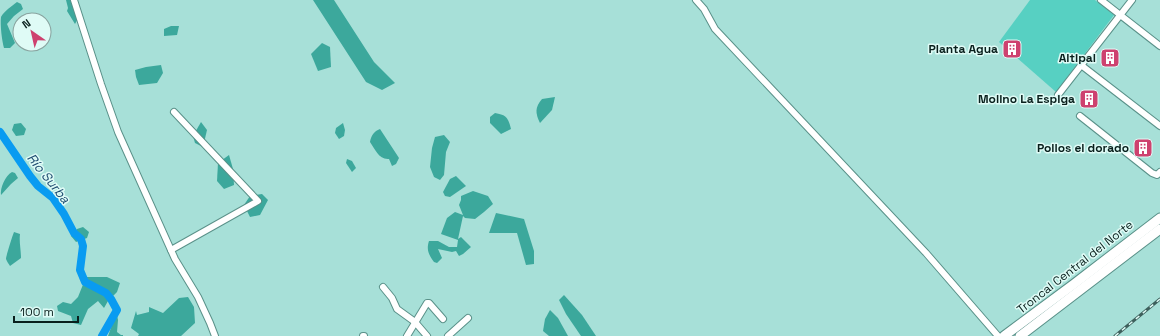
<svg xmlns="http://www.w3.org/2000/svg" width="1160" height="336" font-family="'Space Grotesk',sans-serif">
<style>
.green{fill:#57d0c2}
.forest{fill:#3ca89c}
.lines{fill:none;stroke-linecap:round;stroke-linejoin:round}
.river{stroke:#099bf1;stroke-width:8}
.minor-casing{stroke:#5a9189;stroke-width:8}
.highway-casing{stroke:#5a9189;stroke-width:11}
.minor{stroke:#fff;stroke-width:6}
.highway{stroke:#fff;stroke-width:9}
.rail-casing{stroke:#3e605c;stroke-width:3}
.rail{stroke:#dffbf6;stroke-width:1.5;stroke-dasharray:4.5;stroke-linecap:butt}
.labels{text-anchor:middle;stroke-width:3;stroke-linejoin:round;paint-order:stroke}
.poi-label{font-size:12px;font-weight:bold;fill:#09201d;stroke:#dffbf6;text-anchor:end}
.street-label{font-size:12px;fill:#09201d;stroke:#dffbf6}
.water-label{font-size:13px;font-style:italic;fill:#1e4c70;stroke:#dffbf6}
</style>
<rect width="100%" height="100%" fill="#a7e0d8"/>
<polygon class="green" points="1030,0 1095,0 1114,15 1056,92 999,42"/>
<g class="forest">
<polygon points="66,0 75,0 81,13 75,24 67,11 68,8"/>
<polygon points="313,0 334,0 374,62 395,83 382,90 366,82"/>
<path d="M17 2 21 4 23 9 14 16 7 24 15 43 10 48H4C2 41 0 25 1 17 4 11 12 6 17 2Z"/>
<polygon points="171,26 179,26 177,35 164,36 164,29"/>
<polygon points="322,43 330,47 331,67 318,71 311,54"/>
<polygon points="161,65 163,73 157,83 139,85 136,77 135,70 146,67"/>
<path d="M555 97 552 110 540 123C535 113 535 107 542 99Z"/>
<path d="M495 113C506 115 508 117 511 129L501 134 490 123V117Z"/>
<polygon points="201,122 207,130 203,147 195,143 193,136"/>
<polygon points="21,123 26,129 24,135 16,136 12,130 14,124"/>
<polygon points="343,123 345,130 344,136 339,139 335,133 336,128"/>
<path d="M380 129 399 158 396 164 392 166 389 159C379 160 375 149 370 142 371 136 374 131 380 129Z"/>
<polygon points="444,135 450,142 446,152 444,175 440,180 434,177 430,167 432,148 435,137"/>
<polygon points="229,155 233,169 234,185 224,189 217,181 218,163"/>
<polygon points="347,159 352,161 356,168 352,172 346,163"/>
<path d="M12 172 15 173 18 178 11 184 1 195C0 188 5 176 12 172Z"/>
<polygon points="456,176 466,186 450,197 445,196 443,192 450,179"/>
<path d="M473 191 488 196 493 204 484 212 475 219 465 218 463 216 458 239 461 237 471 247 463 254 459 256 456 251 452 252 438 249 442 258 437 263 434 262C429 255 426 250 429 241H438L449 247H457L458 240 441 234 447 218 455 212 463 215 459 205 461 200V196Z"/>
<polygon points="262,194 268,200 260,215 250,217 244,205 250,196"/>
<polygon points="496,213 524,219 534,251 534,264 526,265 517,233 489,233"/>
<polygon points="83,227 89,232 87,238 76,242 71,236 77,229"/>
<path d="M14 232 20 234C19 242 21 250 21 258L10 266C9 264 7 262 6 259 6 256 12 237 14 232Z"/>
<polygon points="86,277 107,277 120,283 117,292 108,301 104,308 98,301 88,309 81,325 73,323 71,316 58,311 57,306 63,302 71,304 78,297"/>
<polygon points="564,295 582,315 596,336 581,336 566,314 559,300"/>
<polygon points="188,297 194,307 195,323 181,336 138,336 139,334 131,328 136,311 137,315 149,312 149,307 163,313 179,298"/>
<polygon points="550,310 558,318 568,336 549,336 543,331 545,319"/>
<polygon points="116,314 117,315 118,320 117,332 121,335 123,335 123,336 108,336"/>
</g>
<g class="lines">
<polyline class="river" points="0,132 30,176 38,186 53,198 64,214 74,233 81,239 83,246 80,270 85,282 106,293 111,299 117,310 102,336"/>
<g class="minor-casing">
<g id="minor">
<polyline points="74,0 101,84 118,132 175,259 198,297 210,323 215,336"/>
<polyline points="696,0 704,9 715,29 926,253 998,336"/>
<polyline points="1101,0 1160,46"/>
<polyline points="1081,65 1160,126"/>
<polyline points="1058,95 1132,0"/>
<polyline points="1080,116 1152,173 1157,175 1160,172"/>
<polyline points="171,250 258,201 174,112"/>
<polyline points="383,287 392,298 397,309 415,322 427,336"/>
<polyline points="363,336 364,336"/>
<polyline points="407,336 427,303 429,303 443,319"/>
<polyline points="448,336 468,318"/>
</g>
</g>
<g class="highway-casing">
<g id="highway">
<polyline points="1004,336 1074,284 1160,218"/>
<polyline points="1020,336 1160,229"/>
</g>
</g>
<use href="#minor" class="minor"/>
<use href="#highway" class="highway"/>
<g class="rail-casing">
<polyline id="rail" points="1115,336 1160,299"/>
</g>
<use href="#rail" class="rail"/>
</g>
<defs>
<g id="building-square" transform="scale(1)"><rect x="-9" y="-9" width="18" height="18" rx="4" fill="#ce416f" stroke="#dffbf6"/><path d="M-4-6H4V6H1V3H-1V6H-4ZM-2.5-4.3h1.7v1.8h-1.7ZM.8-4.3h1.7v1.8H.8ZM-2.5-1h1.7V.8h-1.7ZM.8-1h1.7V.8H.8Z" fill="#fff"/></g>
</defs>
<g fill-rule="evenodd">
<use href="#building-square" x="1012" y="49"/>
<use href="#building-square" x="1110" y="58"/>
<use href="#building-square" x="1089" y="99"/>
<use href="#building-square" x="1143" y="148"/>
</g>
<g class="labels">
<g class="poi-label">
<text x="998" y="53">Planta Agua</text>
<text x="1096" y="62">Altipal</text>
<text x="1075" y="103">Molino La Espiga</text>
<text x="1129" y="152">Pollos el dorado</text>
</g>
<g class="street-label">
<text transform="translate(1075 267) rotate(-38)" y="4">Troncal Central del Norte</text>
</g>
<g class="water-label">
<text transform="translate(49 178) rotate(51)" y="5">Río Surba</text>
</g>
</g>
<g transform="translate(32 32) rotate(326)"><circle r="19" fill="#dffbf6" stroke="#89a39f"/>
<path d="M0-3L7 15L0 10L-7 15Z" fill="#ce416f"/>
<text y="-6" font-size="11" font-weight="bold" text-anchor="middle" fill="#09201d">N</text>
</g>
<path d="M14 316v6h64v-6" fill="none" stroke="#09201d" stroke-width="2"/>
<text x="20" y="316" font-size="12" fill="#09201d" stroke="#dffbf6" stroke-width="3" paint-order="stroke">100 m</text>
</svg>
